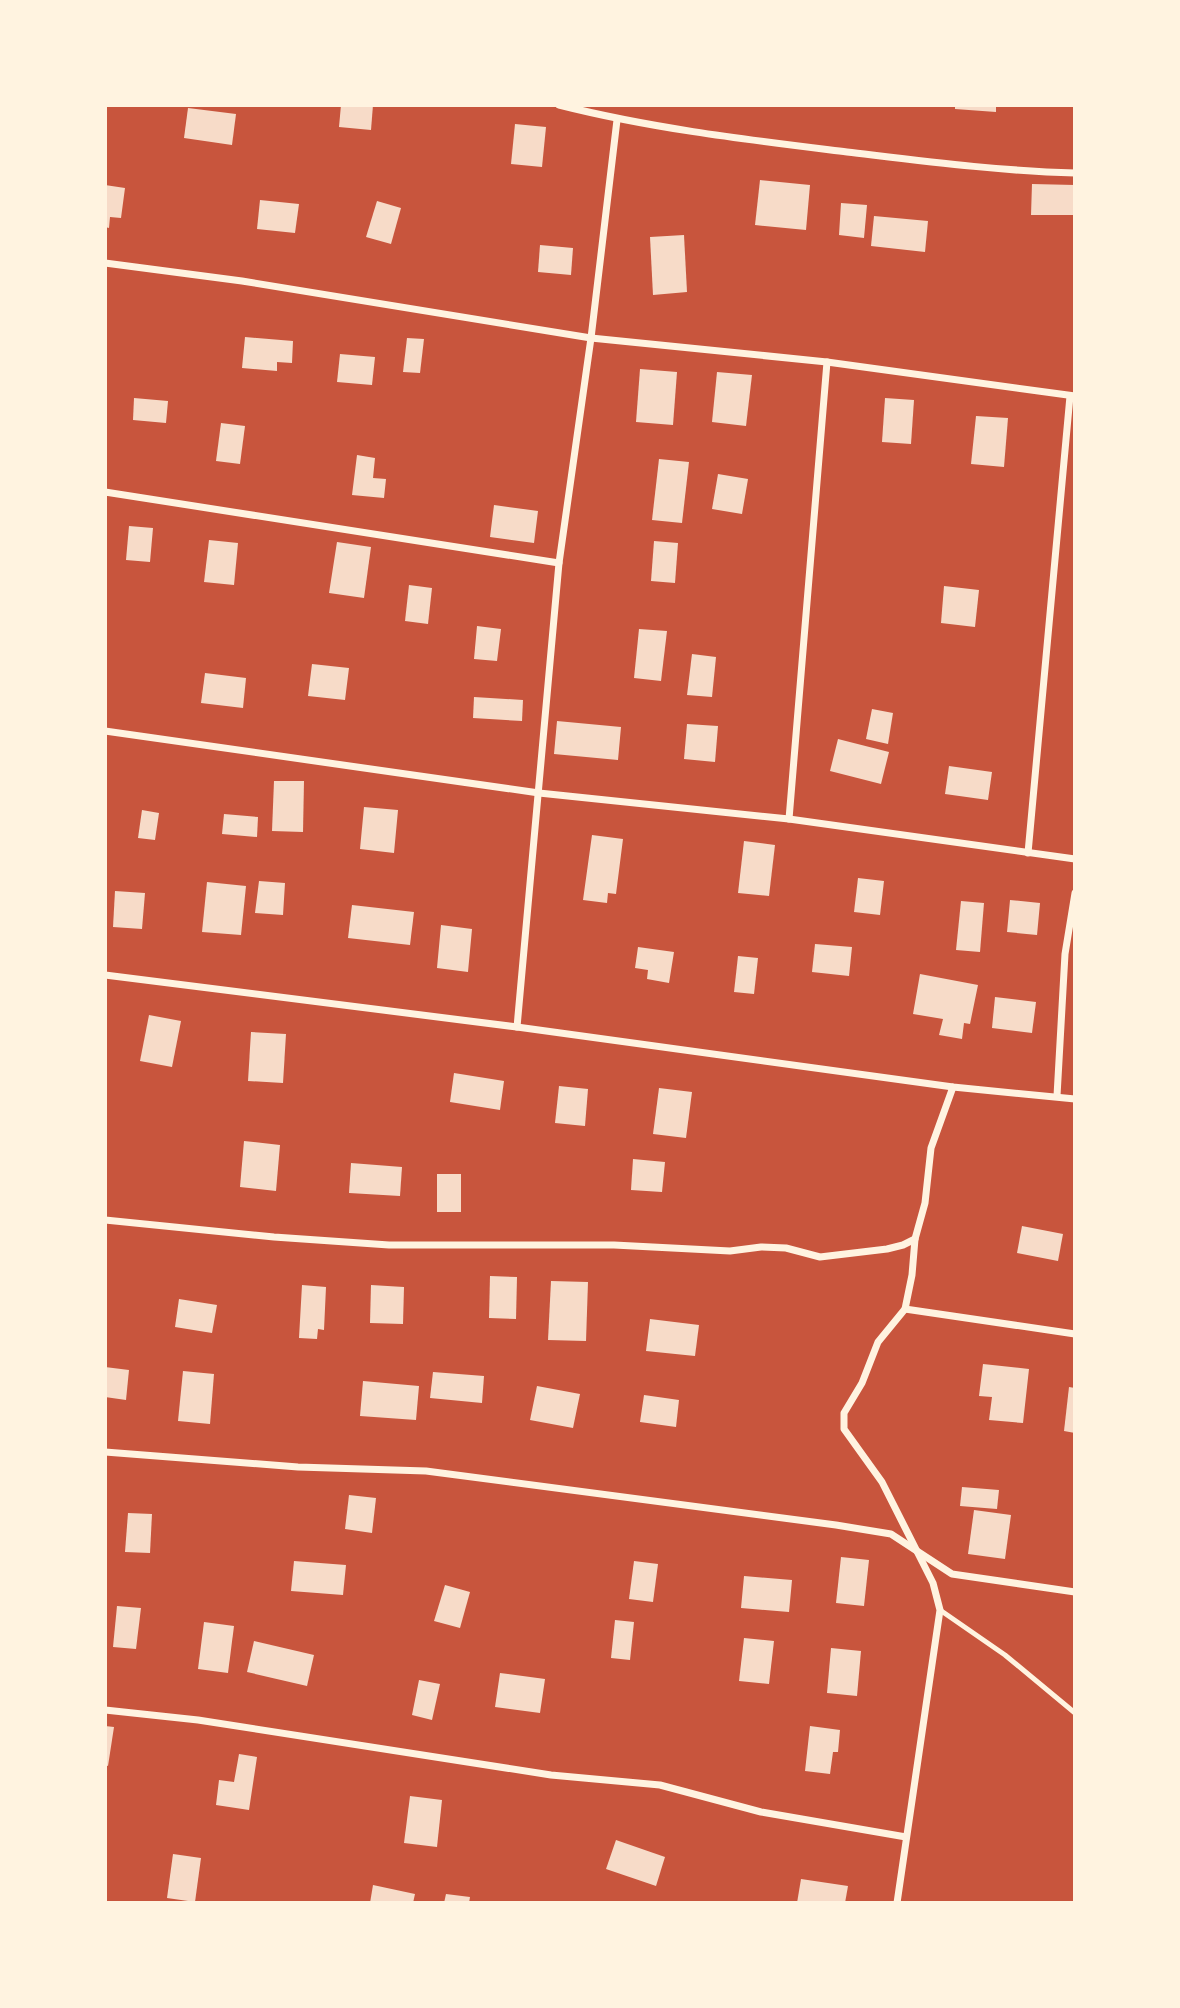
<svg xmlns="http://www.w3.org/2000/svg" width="1180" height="2008" font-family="Karla,sans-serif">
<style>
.building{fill:#f7dbc8}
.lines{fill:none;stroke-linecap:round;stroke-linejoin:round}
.service{stroke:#fff3e0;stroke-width:5}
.minor{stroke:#fff3e0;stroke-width:7}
</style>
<rect width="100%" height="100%" fill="#c8553d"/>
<g class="building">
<polygon points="341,105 373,105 371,130 339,127"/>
<polygon points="955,105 996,105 996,112 955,109"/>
<polygon points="188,108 236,114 232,145 184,138"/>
<polygon points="515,124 546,127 542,167 511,164"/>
<polygon points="760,180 810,185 806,230 755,225"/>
<polygon points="1032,184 1075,185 1075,215 1031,215"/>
<polygon points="105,185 125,188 121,218 110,217 109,228 105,227"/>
<polygon points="260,200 299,204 295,233 257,229"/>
<polygon points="377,201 401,208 391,244 366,237"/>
<polygon points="841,203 867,205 864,238 839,235"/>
<polygon points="874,216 928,221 925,252 871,246"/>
<polygon points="684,235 687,292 653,295 650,237"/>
<polygon points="540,245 573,248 571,275 538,272"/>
<polygon points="245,337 293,341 292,363 277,362 277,371 242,368"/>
<polygon points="407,338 424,339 420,373 403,372"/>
<polygon points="340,354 375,357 372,385 337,382"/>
<polygon points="640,369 677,372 673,425 636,422"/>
<polygon points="717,372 752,375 746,426 712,422"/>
<polygon points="134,398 168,401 166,423 133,420"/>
<polygon points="885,398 914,400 911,444 882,442"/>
<polygon points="976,416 1008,418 1004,467 971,464"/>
<polygon points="221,423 245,426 240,464 216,461"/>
<polygon points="357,455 375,458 373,478 386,479 384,498 352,495"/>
<polygon points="659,459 689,462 682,523 652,520"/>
<polygon points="718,474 748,479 742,514 712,509"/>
<polygon points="494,505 538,511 534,543 490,537"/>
<polygon points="129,526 153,528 150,562 126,560"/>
<polygon points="209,540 238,543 234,585 204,582"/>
<polygon points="654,541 678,543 675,583 651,581"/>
<polygon points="337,542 371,547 364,598 329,593"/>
<polygon points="409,585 432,588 428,624 405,621"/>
<polygon points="944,586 979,590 975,627 941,623"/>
<polygon points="477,626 501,629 497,661 474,659"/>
<polygon points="639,629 667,631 661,681 634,678"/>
<polygon points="692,654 716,657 712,697 687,695"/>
<polygon points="312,664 349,668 345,700 308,696"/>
<polygon points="205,673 246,678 243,708 201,703"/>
<polygon points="474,697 523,700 522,721 473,718"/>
<polygon points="872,709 893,713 888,744 866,739"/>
<polygon points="557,721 621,727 618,760 554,754"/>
<polygon points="687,724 718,726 715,762 684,759"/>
<polygon points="838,739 889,752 881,784 830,771"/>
<polygon points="949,766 992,772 988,800 945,794"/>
<polygon points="274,781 304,781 303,832 272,831"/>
<polygon points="364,807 398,810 394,853 360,849"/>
<polygon points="142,810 159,813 155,840 138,838"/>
<polygon points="224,814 258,817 257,837 222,834"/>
<polygon points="592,835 623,839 616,894 608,893 607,903 583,900"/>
<polygon points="744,841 775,845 769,896 738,893"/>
<polygon points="858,878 884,881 880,915 854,912"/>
<polygon points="259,881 285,883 283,915 255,913"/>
<polygon points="207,882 246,886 241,935 202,932"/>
<polygon points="115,891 145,893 142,929 113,927"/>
<polygon points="1010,900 1040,903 1037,935 1007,932"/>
<polygon points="961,901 984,903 980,952 956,950"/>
<polygon points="352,905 414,912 410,945 348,938"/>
<polygon points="441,925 472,929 468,972 437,968"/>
<polygon points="815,944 852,947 849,976 812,972"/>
<polygon points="638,947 674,952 669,983 647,979 648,970 635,968"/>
<polygon points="738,956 758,958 754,994 734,992"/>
<polygon points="920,974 978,985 970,1024 964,1023 962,1039 939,1035 943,1019 913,1014"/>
<polygon points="995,997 1036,1002 1032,1033 992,1028"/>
<polygon points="149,1015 181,1021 172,1067 140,1061"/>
<polygon points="251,1032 286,1034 283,1083 248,1081"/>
<polygon points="454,1073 504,1081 500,1110 450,1102"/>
<polygon points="559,1086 588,1089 585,1126 555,1123"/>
<polygon points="659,1088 692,1092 686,1138 653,1134"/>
<polygon points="244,1141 280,1145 276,1191 240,1187"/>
<polygon points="633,1159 665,1162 662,1192 631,1190"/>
<polygon points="351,1163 402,1167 400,1196 349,1193"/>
<rect x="437" y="1174" width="24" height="38"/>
<polygon points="1022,1226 1063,1234 1058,1261 1017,1253"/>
<polygon points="490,1276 517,1277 516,1319 489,1318"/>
<polygon points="551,1281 588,1282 586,1341 548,1340"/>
<polygon points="302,1285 326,1287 324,1330 318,1329 317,1339 299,1338"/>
<polygon points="371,1285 404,1287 403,1324 370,1323"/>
<polygon points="179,1299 217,1305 212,1333 175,1327"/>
<polygon points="650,1319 699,1325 695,1356 646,1351"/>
<polygon points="983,1364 1029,1369 1023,1423 989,1420 992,1397 979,1396"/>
<polygon points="105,1367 129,1370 126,1400 105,1397"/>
<polygon points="183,1371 214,1374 210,1424 178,1421"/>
<polygon points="433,1372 484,1376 482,1403 430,1398"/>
<polygon points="363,1381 419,1386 416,1420 360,1416"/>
<polygon points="537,1386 580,1394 573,1428 530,1420"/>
<polygon points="1069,1387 1075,1388 1075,1433 1064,1431"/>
<polygon points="644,1395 679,1400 676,1427 640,1422"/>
<polygon points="962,1487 999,1490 997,1509 960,1506"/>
<polygon points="349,1495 376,1498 372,1533 345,1529"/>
<polygon points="974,1510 1011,1515 1005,1559 968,1554"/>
<polygon points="128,1513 152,1514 150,1553 125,1552"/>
<polygon points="841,1557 869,1560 864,1606 836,1603"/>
<polygon points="294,1561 346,1565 343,1595 291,1591"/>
<polygon points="634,1561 658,1564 653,1602 629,1599"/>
<polygon points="744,1576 792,1580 789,1612 741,1608"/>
<polygon points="445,1585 470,1592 460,1628 434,1621"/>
<polygon points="117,1606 141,1608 136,1649 113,1647"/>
<polygon points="615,1620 634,1622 630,1660 611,1658"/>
<polygon points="204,1622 234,1626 228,1673 198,1669"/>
<polygon points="744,1638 774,1641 769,1684 739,1681"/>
<polygon points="254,1641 314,1655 307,1686 247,1672"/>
<polygon points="831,1648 861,1651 857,1696 827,1693"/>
<polygon points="500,1673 545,1679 540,1713 495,1707"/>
<polygon points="419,1680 440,1684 432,1720 412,1715"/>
<polygon points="105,1726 114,1727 108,1766 105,1765"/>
<polygon points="810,1726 840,1730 838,1752 833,1752 830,1774 805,1771"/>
<polygon points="239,1754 257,1757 249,1810 216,1805 219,1780 234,1782"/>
<polygon points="410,1796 442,1800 437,1847 404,1843"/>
<polygon points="616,1840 665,1857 656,1886 606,1869"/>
<polygon points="173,1854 201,1858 195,1902 167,1898"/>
<polygon points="801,1879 848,1886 845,1903 797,1903"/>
<polygon points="373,1885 415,1894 413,1903 370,1903"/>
<polygon points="446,1894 470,1897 469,1903 444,1903"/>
</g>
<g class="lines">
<polyline class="service" points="940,1610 1005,1655 1075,1713"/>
<g class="minor">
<path d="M559 105C654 129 750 140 847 152 923 161 999 171 1075 173"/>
<polyline points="105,263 242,281 591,338 827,362 1075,396"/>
<polyline points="105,492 559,563"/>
<polyline points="105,731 539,793 789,819 1075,859"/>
<polyline points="789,819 827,362"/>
<polyline points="1028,853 1070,396"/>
<polyline points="105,975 517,1027 953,1087 1075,1099"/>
<polyline points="517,1027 559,563 591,338 617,120"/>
<polyline points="1057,1096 1065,954 1075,893"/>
<polyline points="105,1220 274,1237 389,1245 614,1245 730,1251 761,1247 786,1248 820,1257 887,1249 903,1245 915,1239"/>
<polyline points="905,1309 1075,1334"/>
<polyline points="105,1452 298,1467 426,1471 836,1525 891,1534 952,1574 1075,1592"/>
<polyline points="105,1710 198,1720 551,1775 660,1785 761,1812 906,1837"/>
<polyline points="897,1903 940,1610 933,1583 882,1482 844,1429 844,1413 862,1383 878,1342 905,1309 912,1275 915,1239 925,1203 931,1148 953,1087"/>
</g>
</g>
<rect width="1180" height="2008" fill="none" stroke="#fff3e0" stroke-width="214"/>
</svg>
